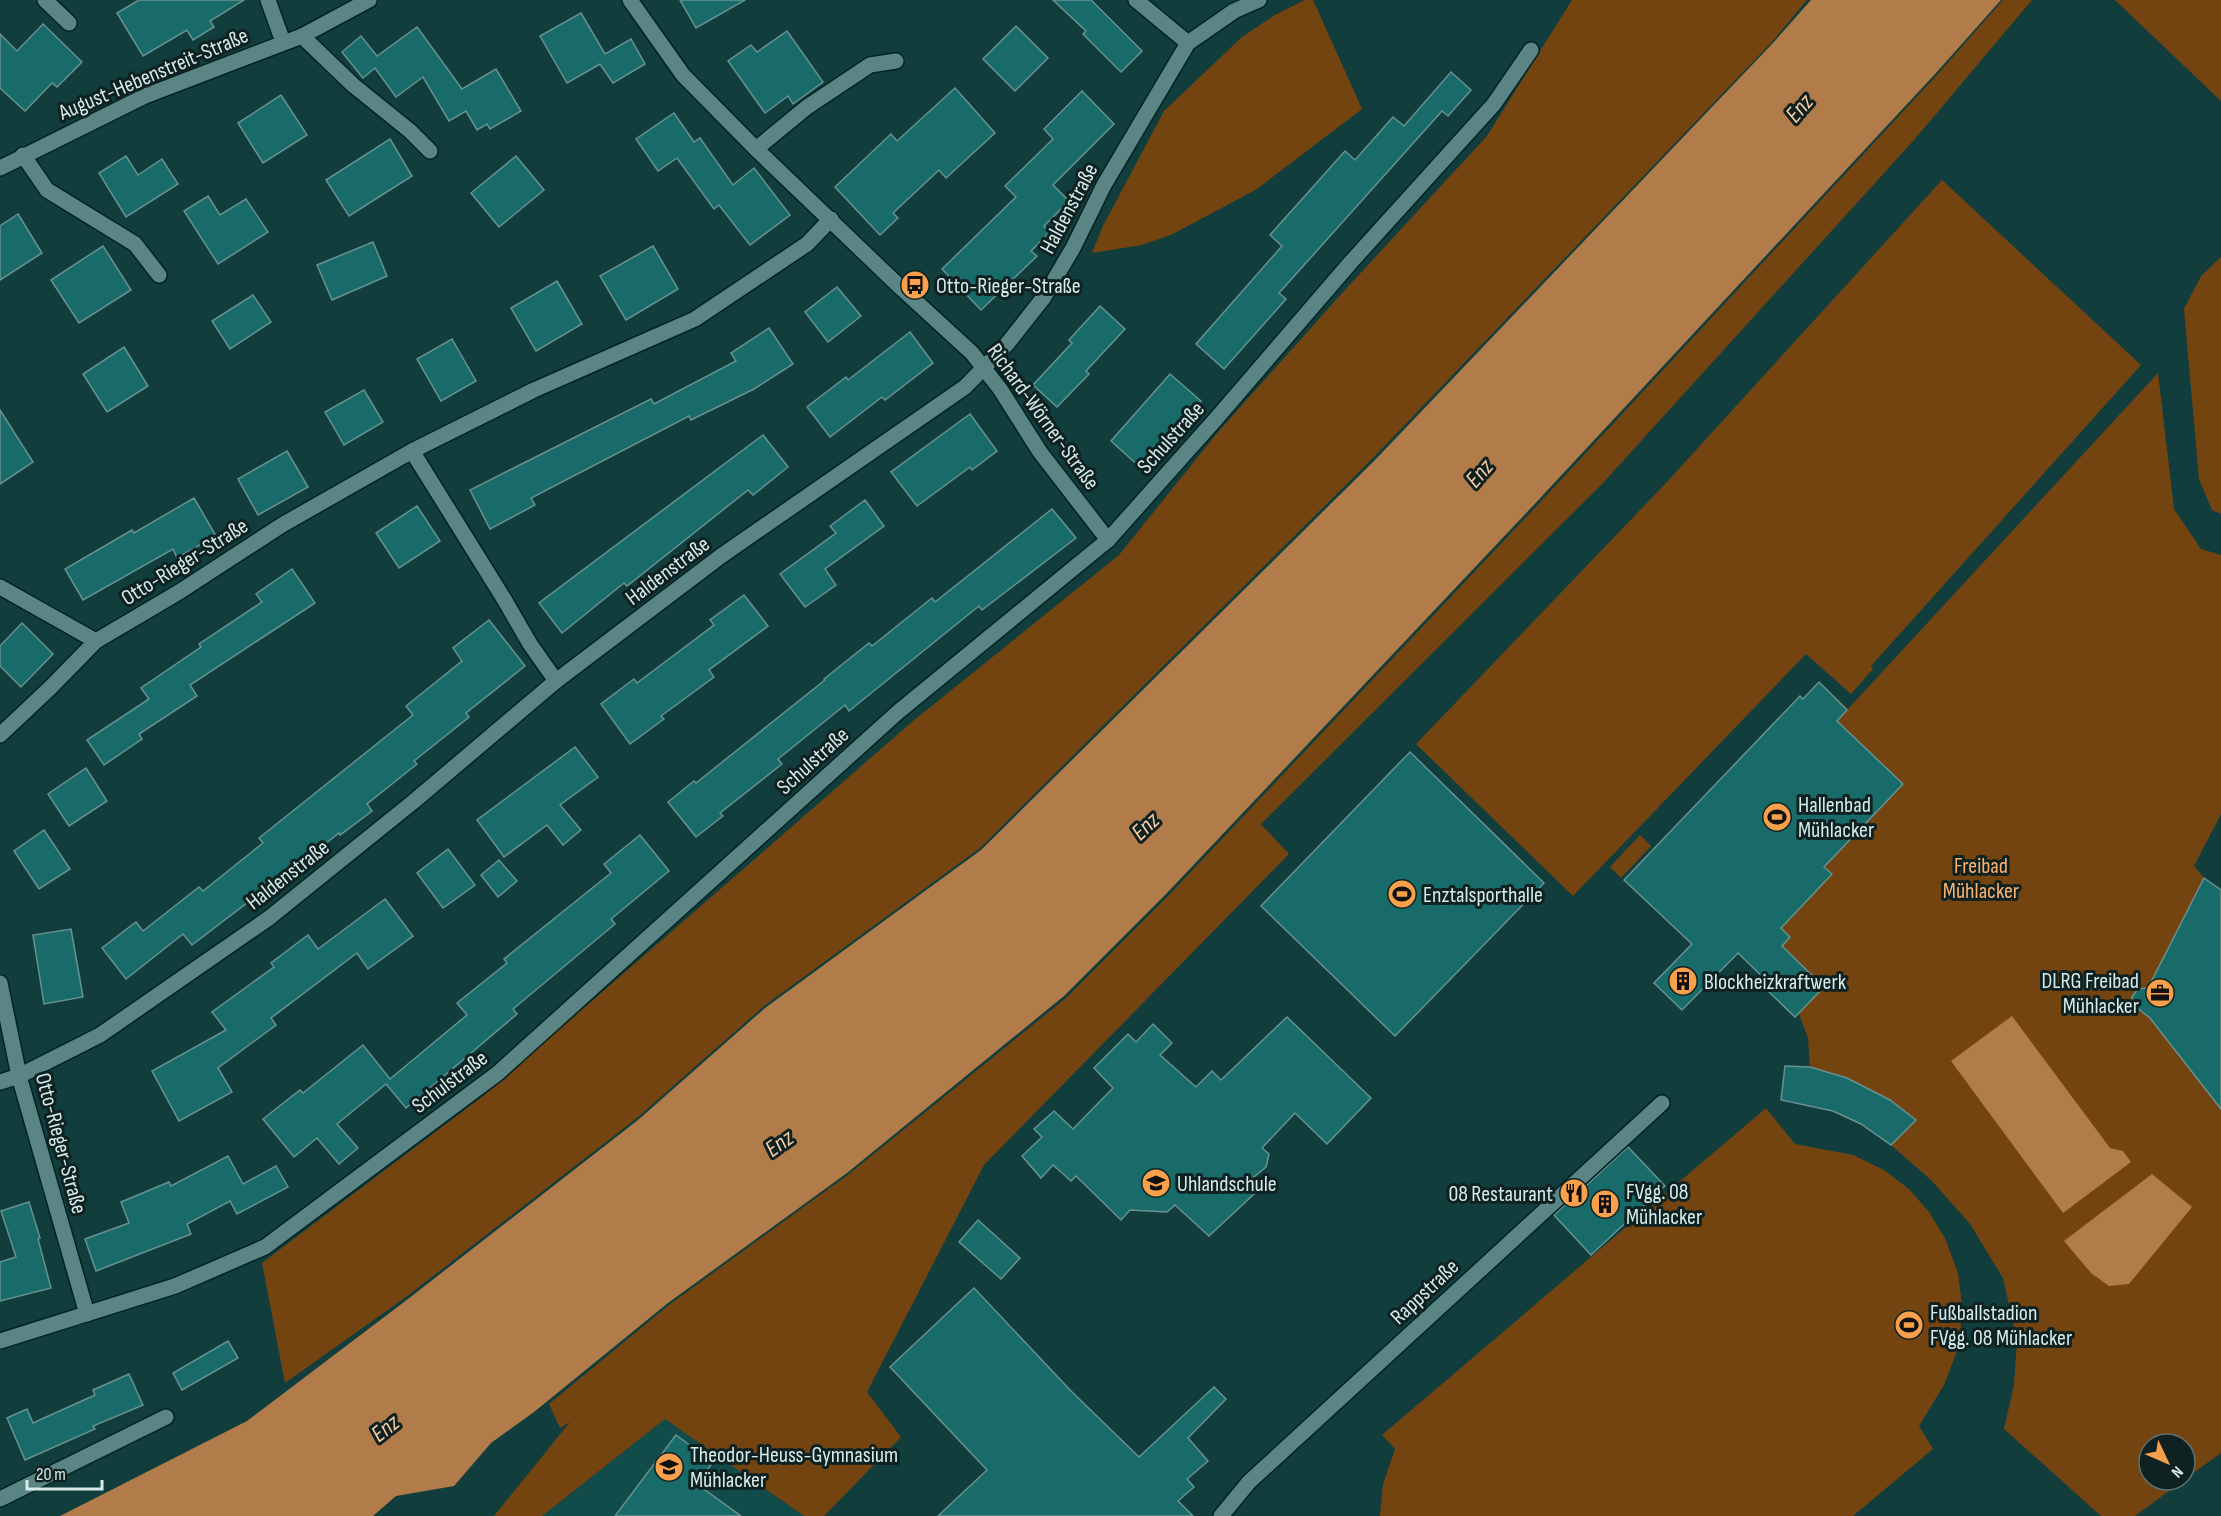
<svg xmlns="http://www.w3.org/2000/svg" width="2221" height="1516" font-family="'Sofia Sans Condensed',sans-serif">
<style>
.built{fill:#114b4a}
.green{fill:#744410}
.water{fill:#b17b4a}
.building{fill:#186b69;stroke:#679291;stroke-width:1.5}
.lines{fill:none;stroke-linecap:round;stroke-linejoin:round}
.minor-casing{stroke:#022322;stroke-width:18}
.minor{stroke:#5a8584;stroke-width:15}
.labels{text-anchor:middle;stroke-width:6;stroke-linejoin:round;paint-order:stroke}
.street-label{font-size:22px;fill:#d6eceb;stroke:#0f2120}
.poi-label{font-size:22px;fill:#d6eceb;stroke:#0f2120;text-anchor:start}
.park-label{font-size:22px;fill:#feb26d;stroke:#0f2120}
.water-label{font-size:24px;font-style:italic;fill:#fbcda5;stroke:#0f2120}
</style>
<rect width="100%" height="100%" fill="#113e3d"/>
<polygon class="built" points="665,1419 804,1516 542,1516"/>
<g class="green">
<polygon points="1305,0 1313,0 1362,109 1257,189 1173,234 1142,245 1092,253 1103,226 1164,111 1242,37 1275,15"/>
<polygon points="1572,0 1807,0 1772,42 1373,458 980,848 764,1006 637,1118 406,1297 285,1383 262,1263 483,1096 913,721 1119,555 1218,432 1344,291 1487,136"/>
<polygon points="2003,0 2032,0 1914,140 1603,483 1261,824 1289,854 984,1165 867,1392 901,1437 824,1516 804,1516 665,1419 542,1516 494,1516 570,1422 560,1428 549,1404 669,1305 849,1174 1066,998 1170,894 1532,511 1937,75"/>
<polygon points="2115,0 2221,0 2221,101"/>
<polygon points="1942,180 2141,365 1871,666 1873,669 1851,694 1806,654 1573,896 1416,744 1666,483"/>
<polygon points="2221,257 2221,514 2212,510 2199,479 2184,309 2201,276"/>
<polygon points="2158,373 2174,509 2201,549 2221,555 2221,814 2194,866 2204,878 2221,890 2221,1453 2185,1479 2185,1444 2149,1444 2149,1480 2184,1480 2135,1516 2101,1516 2004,1429 2014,1385 2017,1341 2003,1278 1970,1224 1932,1181 1891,1145 1861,1124 1833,1111 1781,1100 1785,1066 1810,1067 1808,1038 1799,1014 1795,1017 1769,992 1788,972 1757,971 1717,933 1698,951 1625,880 1800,696 1803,698 1819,682 1848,709"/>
<polygon points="1640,835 1651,846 1621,878 1610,867"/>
<polygon points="1766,1108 1795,1144 1853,1155 1884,1170 1909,1189 1929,1212 1945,1238 1958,1273 1962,1306 1960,1343 1944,1385 1919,1426 1933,1449 1853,1516 1380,1516 1383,1484 1395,1449 1382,1435"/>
</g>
<g class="water">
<polygon points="1811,0 2001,0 1936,73 1530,509 1167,893 1064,996 847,1173 668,1303 534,1412 491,1443 454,1486 396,1496 373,1516 60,1516 247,1421 408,1299 638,1120 765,1008 981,850 1375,460 1773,43"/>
<polygon points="2012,1016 2110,1148 2123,1151 2131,1162 2063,1213 1951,1061"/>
<polygon points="2152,1174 2192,1207 2129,1284 2109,1286 2091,1273 2064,1241"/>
</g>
<g class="building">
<polygon points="139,0 244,0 210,21 214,27 193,40 187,30 143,56 117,13"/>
<polygon points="680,0 745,0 696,28"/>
<polygon points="1053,0 1091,0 1142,51 1121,72 1083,34 1086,31"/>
<polygon points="581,13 605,54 631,39 645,64 613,83 600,64 567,83 540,36"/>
<polygon points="43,24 82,62 57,87 52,83 25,111 0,88 0,34 17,51"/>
<polygon points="1016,26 1048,58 1015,91 983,59"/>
<polygon points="417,27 462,89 496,69 521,111 490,129 487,124 477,130 466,111 449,121 423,77 396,97 375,68 363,78 342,52 361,36 377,56"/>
<polygon points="787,31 823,82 793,104 788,96 765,113 728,61 751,45 757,52"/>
<polygon points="1451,72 1471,90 1448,116 1442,111 1279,293 1286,299 1224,369 1196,344 1282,246 1270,235 1345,151 1355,160 1393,117 1404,126"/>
<polygon points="955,88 995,133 946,178 939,170 893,213 898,218 880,235 835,187 891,134 897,141"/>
<polygon points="1082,91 1114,124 1053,185 1069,201 1044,226 1050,232 1031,251 1037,256 981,310 942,269 1016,197 1005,186 1053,139 1044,129"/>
<polygon points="281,95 307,135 263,163 238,123"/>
<polygon points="674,113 694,142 700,138 733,185 754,168 790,215 750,245 719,205 714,209 677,158 658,171 636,139"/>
<polygon points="390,139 412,176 349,216 326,180"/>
<polygon points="126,156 138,175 162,159 178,184 126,217 99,173"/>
<polygon points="516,156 544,190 499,227 471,193"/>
<polygon points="208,196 220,215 246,199 268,232 218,264 184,211"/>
<polygon points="18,214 42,253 0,280 0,226"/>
<polygon points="373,242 387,276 332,300 317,265"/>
<polygon points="103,246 131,290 79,323 51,280"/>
<polygon points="653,246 678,289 626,320 600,276"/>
<polygon points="557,281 582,324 536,351 511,308"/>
<polygon points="837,287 861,316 828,342 805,312"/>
<polygon points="253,295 271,322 230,349 212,321"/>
<polygon points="1100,306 1125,329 1086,371 1089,374 1057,407 1033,385 1072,343 1069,340"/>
<polygon points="769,328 793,364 754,389 691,420 689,416 531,498 535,505 490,529 470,490 651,399 654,404 736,361 731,353"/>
<polygon points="910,332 933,363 885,400 882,397 830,437 807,407 846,377 848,380"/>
<polygon points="452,339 476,381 441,401 417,359"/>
<polygon points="124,347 148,386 107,412 83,374"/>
<polygon points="1170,374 1201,401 1141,468 1111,441"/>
<polygon points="364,390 383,422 344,445 325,412"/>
<polygon points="0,410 33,462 0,484"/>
<polygon points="970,414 997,451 972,470 970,467 917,506 891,472"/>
<polygon points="763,435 788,467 753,495 748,490 627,586 624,583 562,633 539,603"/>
<polygon points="287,451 308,487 258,515 238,479"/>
<polygon points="194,498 216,536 177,558 173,549 83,600 65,569 132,530 134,533"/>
<polygon points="865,500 884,526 825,569 836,585 805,607 780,574 836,533 830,526"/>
<polygon points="417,506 440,541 399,568 376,533"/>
<polygon points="1052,509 1076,538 982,610 979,606 849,711 845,705 778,759 782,764 720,813 723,816 696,837 668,802 694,781 696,783 825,680 824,679 869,643 872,646 932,598 935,602"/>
<polygon points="292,569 315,603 190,685 197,696 139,734 142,739 104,765 87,740 149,699 141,688 201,647 199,644 262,602 256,594"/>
<polygon points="744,595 768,626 709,670 714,677 661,716 664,719 630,744 601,704 634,679 637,683 714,625 710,620"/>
<polygon points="489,620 525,666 466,713 469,717 414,761 417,764 367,804 372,811 340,835 339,833 287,874 286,873 192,945 183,934 126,979 102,948 136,922 143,931 199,887 203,891 263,843 259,838 413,715 406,706 462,661 453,648"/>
<polygon points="22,623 53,654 21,687 0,666 0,646"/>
<polygon points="1819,682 1847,710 1837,721 1903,784 1824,867 1832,874 1781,928 1790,937 1782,946 1824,987 1795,1017 1769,992 1773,987 1738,953 1682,1010 1654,983 1692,944 1624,880 1800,696 1803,699"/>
<polygon points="575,747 598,777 560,805 581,830 563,845 547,825 504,857 477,820"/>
<polygon points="1410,752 1544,883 1395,1036 1261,906"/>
<polygon points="86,768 107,801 69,826 48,794"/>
<polygon points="44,830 70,869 39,889 14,851"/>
<polygon points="640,835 669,871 611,919 615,924 513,1009 517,1014 406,1108 386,1084 337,1124 358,1148 339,1164 317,1138 294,1157 263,1119 300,1090 303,1093 363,1045 390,1079 467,1015 457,1003 507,963 504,959 611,873 604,864"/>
<polygon points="448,849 475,885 443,908 417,873"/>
<polygon points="499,860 517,881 498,897 481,875"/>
<polygon points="2204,878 2221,890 2221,1109 2150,1018 2135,1006 2132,997 2138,989 2148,988"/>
<polygon points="385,899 413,936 368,969 357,953 271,1018 276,1025 218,1068 232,1092 179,1121 152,1071 226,1030 212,1012 274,967 271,963 308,935 318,949"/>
<polygon points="71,929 83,997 44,1004 33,935"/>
<polygon points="1287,1017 1371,1098 1327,1144 1295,1113 1262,1148 1269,1154 1266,1167 1244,1185 1254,1194 1209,1236 1175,1205 1167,1212 1130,1210 1121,1220 1076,1176 1071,1181 1053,1165 1041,1178 1022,1156 1042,1137 1034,1129 1054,1111 1073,1129 1113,1088 1094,1068 1128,1034 1136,1042 1153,1024 1172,1043 1160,1055 1196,1087 1212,1071 1221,1080"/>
<polygon points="1785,1066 1810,1067 1847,1078 1890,1100 1916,1120 1891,1145 1861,1124 1833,1111 1781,1100"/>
<polygon points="1628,1147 1665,1186 1591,1255 1554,1215"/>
<polygon points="228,1156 243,1184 276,1166 288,1187 237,1214 230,1201 187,1224 191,1234 96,1271 85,1239 129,1223 121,1202 169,1182 171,1186"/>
<polygon points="29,1202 40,1238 38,1239 51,1288 0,1301 0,1262 16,1257 1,1211"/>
<polygon points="978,1220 1020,1258 1001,1279 959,1242"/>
<polygon points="974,1288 1071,1391 1139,1457 1214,1387 1226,1399 1188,1438 1208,1461 1187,1479 1194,1487 1178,1501 1193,1516 938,1516 987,1470 890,1367"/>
<polygon points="228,1341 238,1358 182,1390 173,1373"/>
<polygon points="129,1374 143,1405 93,1426 95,1429 25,1460 7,1418 27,1409 33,1423 95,1395 93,1390"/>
<polygon points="676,1435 713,1462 697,1484 741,1516 615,1516"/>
</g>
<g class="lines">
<g class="minor-casing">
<g id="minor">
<polyline points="45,0 69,23"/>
<polyline points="268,0 283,42"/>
<polyline points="630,0 683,75 756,149 900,287 972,353 1000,389 1040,452 1108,540"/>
<polyline points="1136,0 1188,43"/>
<polyline points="302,36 353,85 410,131 430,151"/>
<polyline points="756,149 807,107 870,65 896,61"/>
<polyline points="23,155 47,190 135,244 159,275"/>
<polyline points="0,168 145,96 302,36 369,0"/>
<polyline points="412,451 504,599 530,644 556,681"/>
<polyline points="0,587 96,641"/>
<polyline points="0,735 51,687 96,641 179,592 282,525 412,451 534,390 695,319 807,244 831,219"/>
<polyline points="0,983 19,1076 87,1314"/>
<polyline points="0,1082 19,1076 100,1035 269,918 413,802 556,681 721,556 965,387 1007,344 1044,297 1073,248 1104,185 1188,43 1234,11 1259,0"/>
<polyline points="0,1341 175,1286 265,1247 498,1073 898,712 1108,540 1215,420 1351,262 1494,104 1531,50"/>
<polyline points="0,1499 166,1417"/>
<polyline points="1221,1516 1249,1482 1662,1103"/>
</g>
</g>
<use href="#minor" class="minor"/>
</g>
<defs>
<g id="bus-disc" transform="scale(1.5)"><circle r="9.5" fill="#f8a04b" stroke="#0f2120"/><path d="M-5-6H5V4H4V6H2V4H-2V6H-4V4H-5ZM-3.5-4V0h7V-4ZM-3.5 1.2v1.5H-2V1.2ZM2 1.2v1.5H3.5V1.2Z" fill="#111"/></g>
<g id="stadium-disc" transform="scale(1.5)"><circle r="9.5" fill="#f8a04b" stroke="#0f2120"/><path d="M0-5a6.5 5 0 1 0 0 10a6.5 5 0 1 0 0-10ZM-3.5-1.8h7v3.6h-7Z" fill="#111"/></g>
<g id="building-disc" transform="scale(1.5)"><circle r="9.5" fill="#f8a04b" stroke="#0f2120"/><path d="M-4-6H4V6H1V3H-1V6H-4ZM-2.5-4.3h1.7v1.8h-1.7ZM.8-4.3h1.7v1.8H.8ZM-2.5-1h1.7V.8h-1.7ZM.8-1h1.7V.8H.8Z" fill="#111"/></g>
<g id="office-disc" transform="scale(1.5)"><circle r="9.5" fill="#f8a04b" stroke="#0f2120"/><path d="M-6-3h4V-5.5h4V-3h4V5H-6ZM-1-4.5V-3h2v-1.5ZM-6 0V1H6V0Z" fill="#111"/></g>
<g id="school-disc" transform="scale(1.5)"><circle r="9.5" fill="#f8a04b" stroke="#0f2120"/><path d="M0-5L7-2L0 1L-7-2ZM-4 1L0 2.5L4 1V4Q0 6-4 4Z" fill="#111"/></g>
<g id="restaurant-disc" transform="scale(1.5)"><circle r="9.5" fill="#f8a04b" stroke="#0f2120"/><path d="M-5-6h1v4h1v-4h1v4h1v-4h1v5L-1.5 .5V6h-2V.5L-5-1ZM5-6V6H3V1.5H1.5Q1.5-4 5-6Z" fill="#111"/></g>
</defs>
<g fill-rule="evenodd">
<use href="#bus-disc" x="915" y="285"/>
<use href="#stadium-disc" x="1777" y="817"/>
<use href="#stadium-disc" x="1402" y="894"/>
<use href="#building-disc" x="1683" y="981"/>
<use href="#office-disc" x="2160" y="993"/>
<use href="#school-disc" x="1156" y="1183"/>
<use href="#restaurant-disc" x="1574" y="1193"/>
<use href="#building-disc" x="1605" y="1204"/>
<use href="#stadium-disc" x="1909" y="1325"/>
<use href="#school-disc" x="669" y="1467"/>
</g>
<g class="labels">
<g class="street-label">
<text transform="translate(153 73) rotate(-23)" y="8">August-Hebenstreit-Straße</text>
<text transform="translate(1068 208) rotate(-62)" y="8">Haldenstraße</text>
<text transform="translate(1044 416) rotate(54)" y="8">Richard-Wörner-Straße</text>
<text transform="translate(1170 437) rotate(-48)" y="8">Schulstraße</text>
<text transform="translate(184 561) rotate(-32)" y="8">Otto-Rieger-Straße</text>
<text transform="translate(667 570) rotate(-37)" y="8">Haldenstraße</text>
<text transform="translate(812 760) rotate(-42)" y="8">Schulstraße</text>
<text transform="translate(287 874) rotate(-38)" y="8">Haldenstraße</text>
<text transform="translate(449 1081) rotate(-37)" y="8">Schulstraße</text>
<text transform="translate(62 1143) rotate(75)" y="8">Otto-Rieger-Straße</text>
<text transform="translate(1424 1291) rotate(-43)" y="8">Rappstraße</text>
</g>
<g class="poi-label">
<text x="936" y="293">Otto-Rieger-Straße</text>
<text x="1798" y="812">Hallenbad<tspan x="1798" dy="25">Mühlacker</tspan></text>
<text x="1423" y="902">Enztalsporthalle</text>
<text x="2139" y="988" text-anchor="end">DLRG Freibad<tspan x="2139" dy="25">Mühlacker</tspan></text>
<text x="1704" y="989">Blockheizkraftwerk</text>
<text x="1177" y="1191">Uhlandschule</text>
<text x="1626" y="1199">FVgg. 08<tspan x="1626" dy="25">Mühlacker</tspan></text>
<text x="1553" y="1201" text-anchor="end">08 Restaurant</text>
<text x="1930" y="1320">Fußballstadion<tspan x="1930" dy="25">FVgg. 08 Mühlacker</tspan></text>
<text x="690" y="1462">Theodor-Heuss-Gymnasium<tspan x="690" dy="25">Mühlacker</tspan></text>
</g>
<g class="park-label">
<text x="1981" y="873">Freibad<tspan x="1981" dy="25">Mühlacker</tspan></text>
</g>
<g class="water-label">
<text transform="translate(1799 108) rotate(-49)" y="8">Enz</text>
<text transform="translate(1479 473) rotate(-49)" y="8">Enz</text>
<text transform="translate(1145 826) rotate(-43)" y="8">Enz</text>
<text transform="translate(779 1143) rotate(-35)" y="8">Enz</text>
<text transform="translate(385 1428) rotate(-38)" y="8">Enz</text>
</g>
</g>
<g transform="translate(2167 1462) rotate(134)"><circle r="28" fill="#0f2120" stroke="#5f7271" stroke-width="1.5"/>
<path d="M0-4.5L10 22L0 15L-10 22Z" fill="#f8a04b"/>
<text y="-9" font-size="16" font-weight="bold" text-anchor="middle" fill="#d6eceb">N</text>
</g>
<path d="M27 1480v9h75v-9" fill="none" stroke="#d6eceb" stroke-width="3"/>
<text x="36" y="1480" font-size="18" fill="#d6eceb" stroke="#0f2120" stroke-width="4.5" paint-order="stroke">20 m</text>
</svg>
